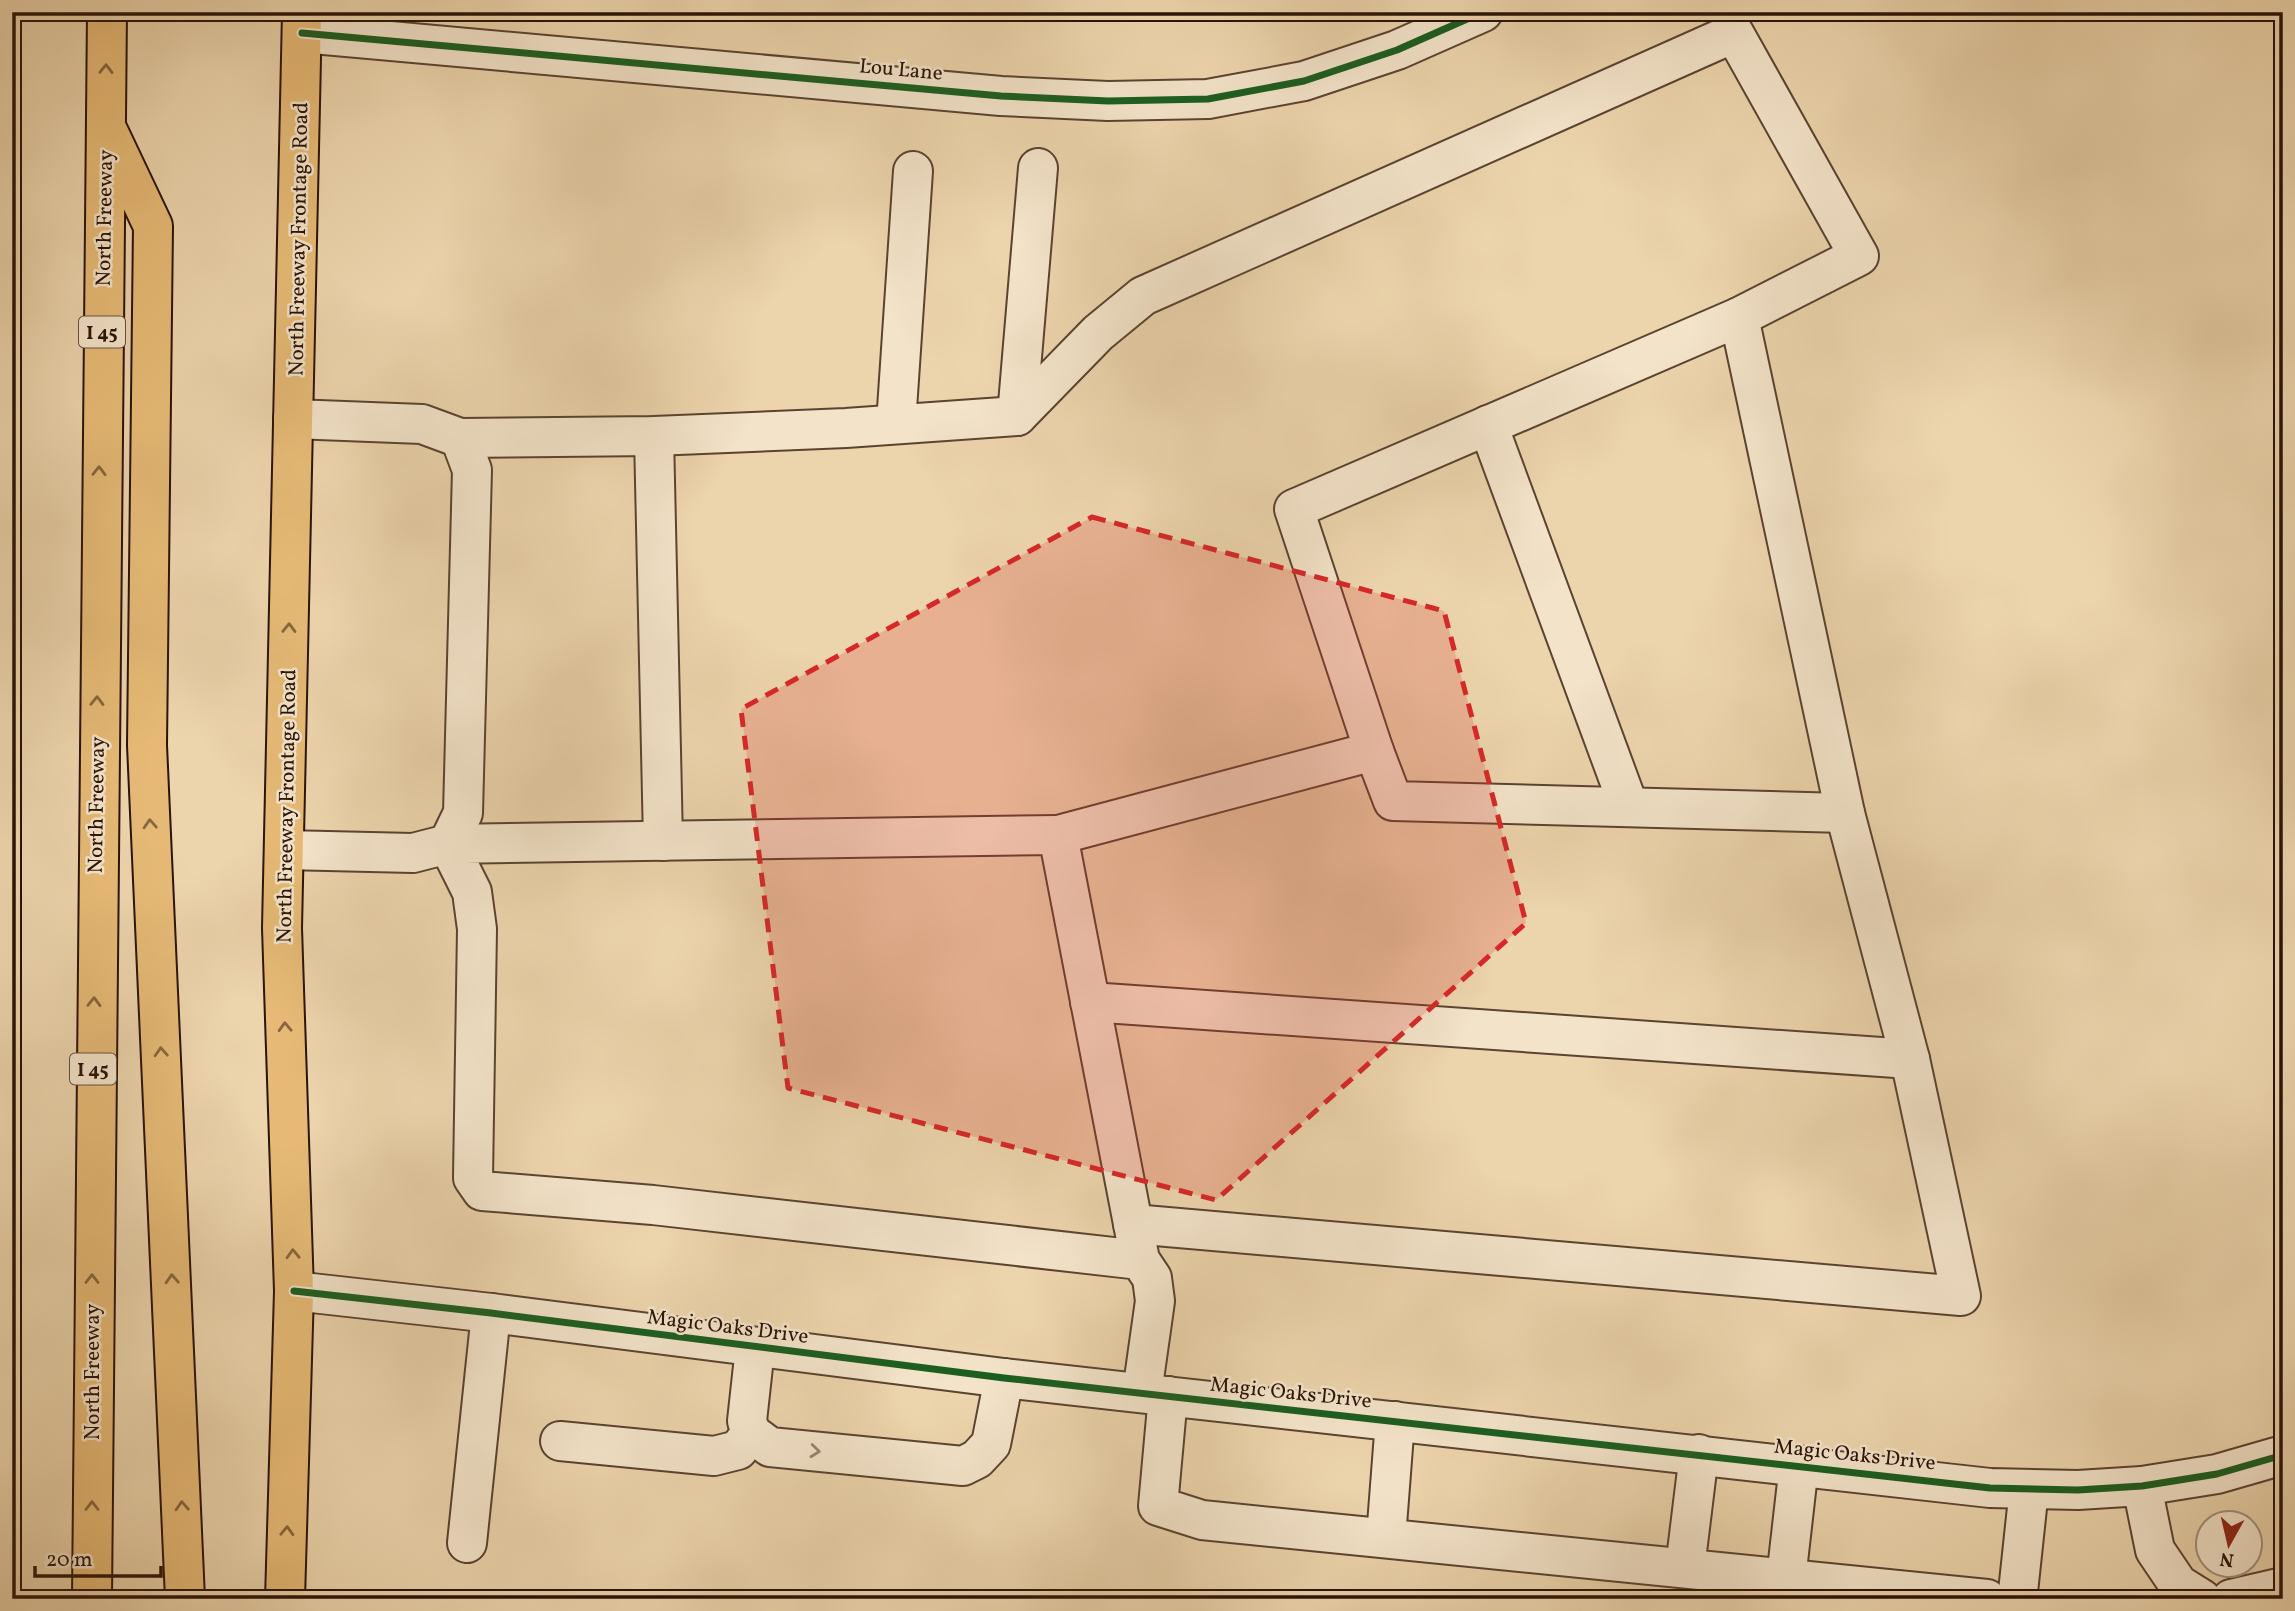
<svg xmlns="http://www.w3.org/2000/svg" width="2295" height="1611" font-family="Vollkorn,serif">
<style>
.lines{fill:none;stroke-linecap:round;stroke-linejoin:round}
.minor-casing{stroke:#5a4331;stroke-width:42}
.major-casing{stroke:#2a1308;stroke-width:42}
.highway-casing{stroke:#2a1308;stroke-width:42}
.minor{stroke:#f3e3c9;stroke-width:38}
.major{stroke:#e6ba76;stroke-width:38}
.highway{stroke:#e6ba76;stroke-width:38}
.cycleway-casing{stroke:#f3e3c9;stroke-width:11}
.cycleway{stroke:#1b5e20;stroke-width:7}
.oneway{stroke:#88663f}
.oneway2{stroke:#998572}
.marked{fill:#d62828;fill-opacity:0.2;stroke:#d62828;stroke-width:5;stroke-dasharray:14 9;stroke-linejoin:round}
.labels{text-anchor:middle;stroke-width:5;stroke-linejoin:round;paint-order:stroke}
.shield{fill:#f3e3c9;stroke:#665142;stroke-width:2}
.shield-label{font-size:19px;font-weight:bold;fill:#2a1308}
.street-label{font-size:21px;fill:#2a1308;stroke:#f3e3c9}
</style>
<rect width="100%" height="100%" fill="#ecd4ac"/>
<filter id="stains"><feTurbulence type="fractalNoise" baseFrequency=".00286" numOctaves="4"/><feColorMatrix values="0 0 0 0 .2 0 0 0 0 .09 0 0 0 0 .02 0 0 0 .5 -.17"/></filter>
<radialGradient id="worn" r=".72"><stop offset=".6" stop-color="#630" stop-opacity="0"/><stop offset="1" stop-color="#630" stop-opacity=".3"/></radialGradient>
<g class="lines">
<g class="minor-casing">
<g id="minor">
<polyline points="302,33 1001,96 1108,101 1208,99 1304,81 1397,50 1483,12"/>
<polyline points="1017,416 1038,168"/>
<polyline points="896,424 913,171"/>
<polyline points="1488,425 1629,807"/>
<polyline points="654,436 663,841"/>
<polyline points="460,438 654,436 846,428 1017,416 1098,333 1143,296 1734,33 1859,256 1739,317"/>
<polyline points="1374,751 1393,801 1845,813"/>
<polyline points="1058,835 1374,751 1294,509 1739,317 1845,813 1910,1059 1961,1296 1133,1224"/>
<polyline points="284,850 413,853 448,844 463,813 472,470 460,438 422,424 293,419"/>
<polyline points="1090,1002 1910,1059"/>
<polyline points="1140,1260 1058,835 448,844 472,892 477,929 473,1178 482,1191 653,1205 1140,1260 1152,1278 1155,1301 1142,1393"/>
<polyline points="294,1291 491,1313 1004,1378 1990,1488 2078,1490 2142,1486 2217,1474 2283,1455"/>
<polyline points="755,1348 747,1421 751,1433 770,1447 963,1466 977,1459 991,1444 1004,1378"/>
<polyline points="1168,1396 1158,1506 1202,1520 1987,1599"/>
<polyline points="560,1441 714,1456 738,1450 751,1433"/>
<polyline points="2142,1486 2155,1550 2178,1584 2202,1599"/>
<polyline points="1386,1538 1395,1421"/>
<polyline points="467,1543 491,1313"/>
<polyline points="1685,1568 1699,1454"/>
<polyline points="1786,1579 1799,1465"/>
<polyline points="2013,1599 2018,1592 2029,1489"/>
<polyline points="2231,1599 2283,1587"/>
</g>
</g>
<g class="major-casing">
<polyline id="major" points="285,1599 294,1291 282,928 302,12"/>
</g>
<g class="highway-casing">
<g id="highway">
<polyline points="108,131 153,226 147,745 185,1599"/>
<path d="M92 1599C92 1070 99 541 107 12"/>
</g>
</g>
<use href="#minor" class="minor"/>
<use href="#major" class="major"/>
<use href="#highway" class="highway"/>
<g class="cycleway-casing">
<g id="cycleway">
<polyline points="302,33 1001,96 1108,101 1208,99 1304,81 1397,50 1483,12"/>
<polyline points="294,1291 491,1313 1004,1378 1990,1488 2078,1490 2142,1486 2217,1474 2283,1455"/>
</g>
</g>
<use href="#cycleway" class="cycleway"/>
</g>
<defs><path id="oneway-chevron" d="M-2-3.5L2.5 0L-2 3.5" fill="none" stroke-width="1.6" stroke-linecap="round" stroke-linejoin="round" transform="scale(1.75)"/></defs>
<g class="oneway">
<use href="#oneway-chevron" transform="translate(106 69) rotate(-89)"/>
<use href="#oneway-chevron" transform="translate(99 471) rotate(-89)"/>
<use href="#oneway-chevron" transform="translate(289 628) rotate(-89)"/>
<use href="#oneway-chevron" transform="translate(97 701) rotate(-89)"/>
<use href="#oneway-chevron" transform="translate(150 824) rotate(-93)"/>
<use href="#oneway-chevron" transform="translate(94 1002) rotate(-89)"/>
<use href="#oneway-chevron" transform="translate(285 1027) rotate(-92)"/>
<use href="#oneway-chevron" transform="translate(161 1052) rotate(-93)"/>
<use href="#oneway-chevron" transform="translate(293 1254) rotate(-92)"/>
<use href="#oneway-chevron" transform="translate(92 1279) rotate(-90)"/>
<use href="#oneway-chevron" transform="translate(172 1279) rotate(-93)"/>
<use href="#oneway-chevron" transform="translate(92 1506) rotate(-90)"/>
<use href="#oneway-chevron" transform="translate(182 1506) rotate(-93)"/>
<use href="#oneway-chevron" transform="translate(287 1531) rotate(-88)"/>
</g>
<use class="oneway2" href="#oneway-chevron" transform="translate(815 1451) rotate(6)"/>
<path class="marked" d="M1092 517 1444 611 1526 923 1216 1200 788 1088 741 709Z"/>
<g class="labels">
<g class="shield">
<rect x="79" y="316.5" width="46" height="31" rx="5"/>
<rect x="70" y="1053.5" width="46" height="31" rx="5"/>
</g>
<g class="shield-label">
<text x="102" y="339">I 45</text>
<text x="93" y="1076">I 45</text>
</g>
<g class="street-label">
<text transform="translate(901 69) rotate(5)" y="7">Lou Lane</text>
<text transform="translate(104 218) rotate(-89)" y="7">North Freeway</text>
<text transform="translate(298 239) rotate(-89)" y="7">North Freeway Frontage Road</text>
<text transform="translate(96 805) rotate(-89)" y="7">North Freeway</text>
<text transform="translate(286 806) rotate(-89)" y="7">North Freeway Frontage Road</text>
<text transform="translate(728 1326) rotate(7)" y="7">Magic Oaks Drive</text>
<text transform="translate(92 1372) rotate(-90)" y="7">North Freeway</text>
<text transform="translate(1291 1392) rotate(6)" y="7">Magic Oaks Drive</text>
<text transform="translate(1855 1454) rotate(6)" y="7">Magic Oaks Drive</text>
</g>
</g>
<rect width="2295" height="1611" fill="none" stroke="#ecd4ac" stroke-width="42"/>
<rect x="14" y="14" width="2267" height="1583" fill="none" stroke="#2a1308" stroke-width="3.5"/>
<rect x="21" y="21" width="2253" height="1569" fill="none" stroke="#2a1308" stroke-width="2"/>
<g transform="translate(2229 1544) rotate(188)"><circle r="33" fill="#f3e3c9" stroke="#a3907c" stroke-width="2"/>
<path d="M0-5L12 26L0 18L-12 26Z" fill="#8f2418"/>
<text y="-10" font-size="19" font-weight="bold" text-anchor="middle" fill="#2a1308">N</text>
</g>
<path d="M35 1566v10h126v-10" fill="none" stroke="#2a1308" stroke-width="3.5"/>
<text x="46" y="1566" font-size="21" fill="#2a1308" stroke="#f3e3c9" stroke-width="5" paint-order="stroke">20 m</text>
<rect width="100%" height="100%" filter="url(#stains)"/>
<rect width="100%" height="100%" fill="url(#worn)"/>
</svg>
